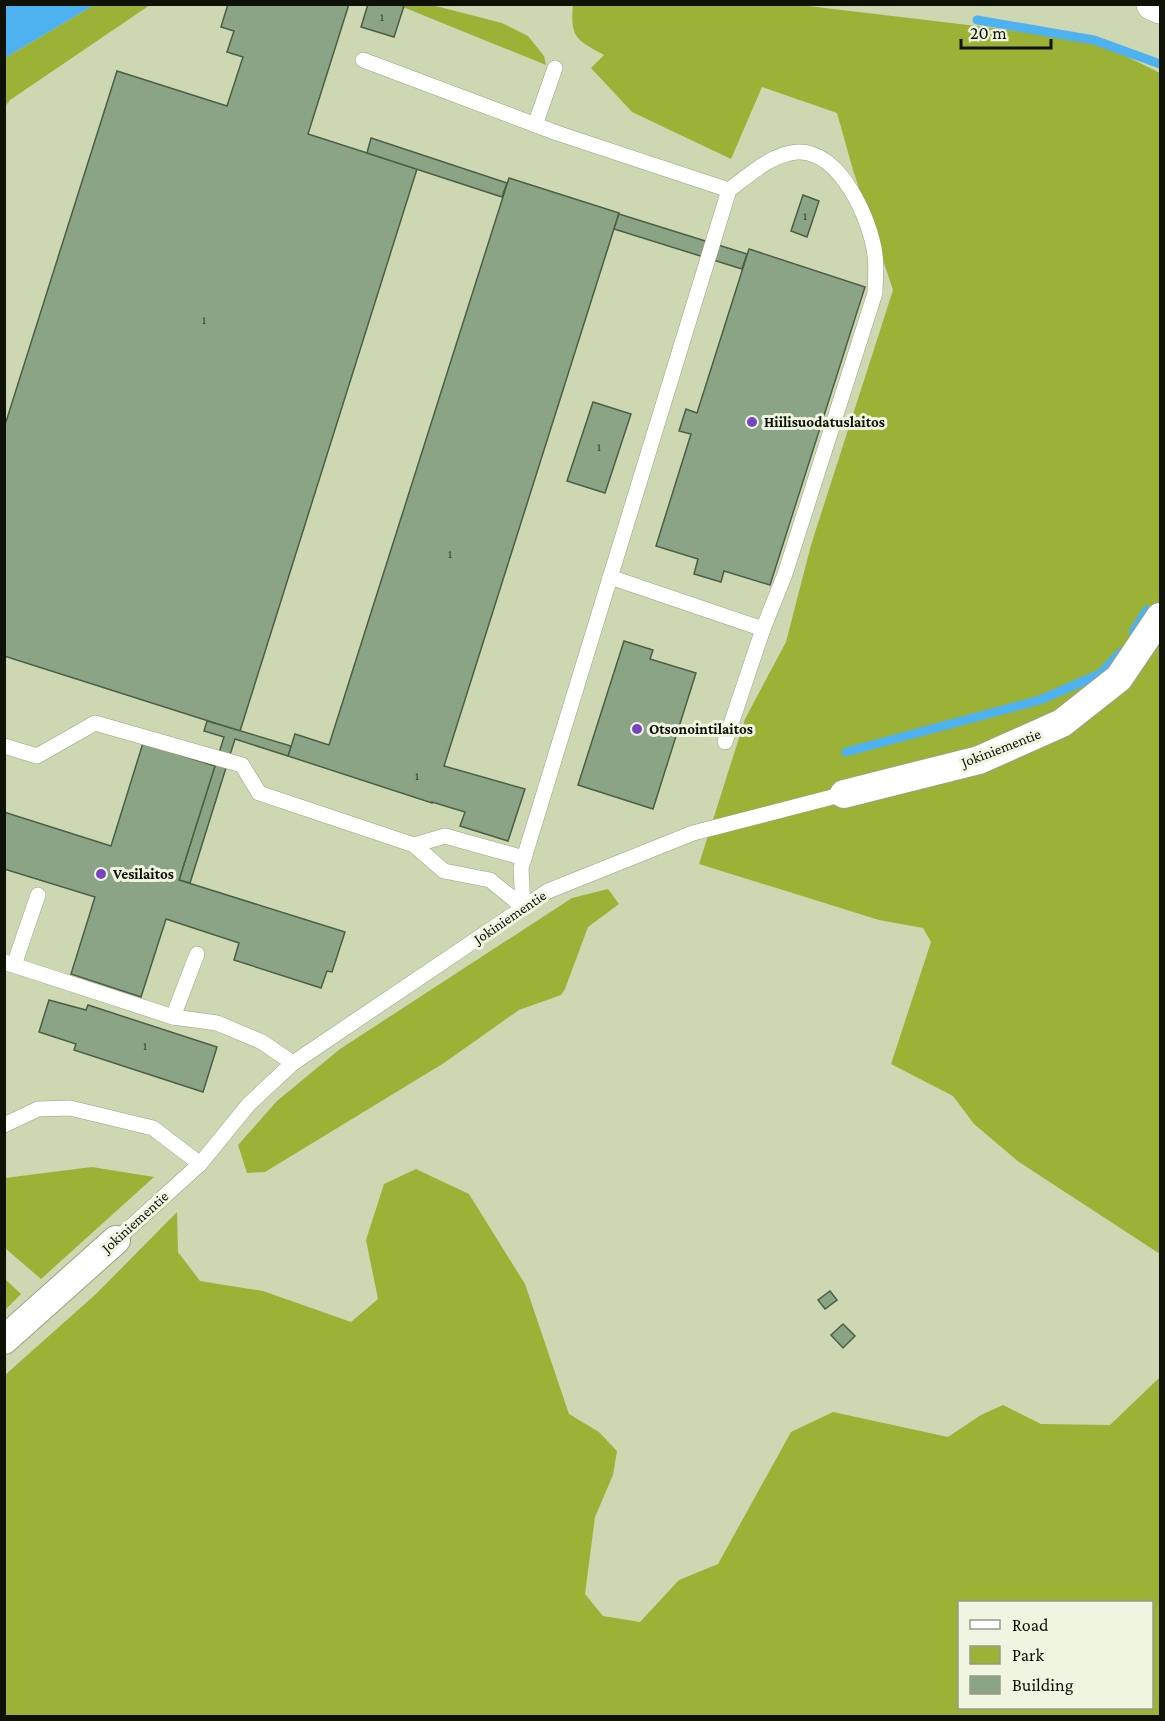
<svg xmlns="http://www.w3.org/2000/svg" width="1165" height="1721" font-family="'Crimson Pro',serif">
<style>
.green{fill:#9cb236;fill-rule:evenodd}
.water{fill:#4eb2f0}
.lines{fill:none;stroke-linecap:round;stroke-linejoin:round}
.stream{stroke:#4eb2f0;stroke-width:9}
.building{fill:#8ca486;stroke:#4a6044;stroke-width:1.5}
.service-casing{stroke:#99a27f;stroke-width:16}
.minor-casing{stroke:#99a27f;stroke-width:30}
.motorway-casing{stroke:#99a27f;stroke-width:34}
.service{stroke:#fff;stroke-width:15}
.minor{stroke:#fff;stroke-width:28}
.motorway{stroke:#fff;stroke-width:33}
.poi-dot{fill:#7745bd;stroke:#f0f5e2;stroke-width:2}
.labels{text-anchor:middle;stroke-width:6;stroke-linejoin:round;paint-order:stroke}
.number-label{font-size:12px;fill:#2e3625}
.poi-label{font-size:15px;font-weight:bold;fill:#0e1105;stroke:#f0f5e2;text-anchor:start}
.street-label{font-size:15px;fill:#0e1105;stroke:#f0f5e2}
</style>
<rect width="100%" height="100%" fill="#cdd7b2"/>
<g class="green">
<polygon points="94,5 150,5 10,100 5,107 5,58"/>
<polygon points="398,5 432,5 502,23 528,36 544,56 546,65"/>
<path d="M573 5H800L1094 40 1160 73V1254L1019 1162 974 1124 953 1096 891 1064 931 942 923 928 879 920 699 864 745 719 786 642 811 545 893 290 853 170 837 113 762 87 731 159 632 112 591 68 604 55C576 40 570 37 573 5Z"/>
<polygon points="608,889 619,904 588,927 565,989 561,995 519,1010 444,1063 265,1172 247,1173 238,1145 277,1101 340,1049 572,898"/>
<polygon points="92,1167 154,1177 41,1279 5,1248 5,1178"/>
<path d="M416 1169 469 1194 525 1284 569 1414 599 1432 617 1451 613 1475 595 1517 585 1594 603 1616 640 1622 679 1580 718 1564 791 1432 833 1412 948 1437 981 1415 1003 1405 1041 1424 1110 1425 1160 1377V1716H5V1375L96 1294 177 1212 178 1252 200 1281 263 1291 351 1322 378 1299 366 1240 384 1184ZM960 1602H1152V1708H960Z"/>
<polygon points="5,1279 21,1294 5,1310 4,1310"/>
</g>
<polygon class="water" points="5,4 94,4 94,5 5,58"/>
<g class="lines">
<g class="stream">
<polyline points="977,20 1094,40 1160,64"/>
<polyline points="1133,632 1147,610"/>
<polyline points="846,752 1040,700 1100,674 1121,652"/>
</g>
</g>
<g class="building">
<polygon points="228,4 349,4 308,134 417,169 240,731 4,656 4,428 117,71 227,106 243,57 227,52 234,31 221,27"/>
<polygon points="368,4 398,4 404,6 394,37 361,27"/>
<polygon points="371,138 507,183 502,197 367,153"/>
<polygon points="509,178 619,213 444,766 525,789 508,841 460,826 465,812 432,802 432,803 288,756 295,734 329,745"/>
<polygon points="803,195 819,201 807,237 791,231"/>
<polygon points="619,214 747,254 742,269 614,229"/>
<polygon points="749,249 865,287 770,585 724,571 721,582 694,574 698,559 656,546 691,434 679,431 686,409 697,413"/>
<polygon points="593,402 631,414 605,493 567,481"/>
<polygon points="624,641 653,650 650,659 696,673 653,809 578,785"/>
<polygon points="207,721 291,746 288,756 235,739 190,883 179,880 224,737 204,731"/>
<polygon points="143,743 215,766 179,880 345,932 332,972 327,971 321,988 234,960 239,943 166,919 141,997 71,974 95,897 4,869 4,812 111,846"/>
<polygon points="49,1000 86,1010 88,1005 217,1047 203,1092 74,1050 76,1044 39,1032"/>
<polygon points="830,1291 837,1300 825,1309 818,1300"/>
<polygon points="843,1324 855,1336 843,1348 831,1335"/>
</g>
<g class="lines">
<g class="service-casing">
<g id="service">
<polyline points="535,125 555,68"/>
<polyline points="610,577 763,629"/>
<path d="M725 742 763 629 785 574 875 293C875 280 877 267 875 255 871 221 840 149 797 152 771 154 748 176 729 190"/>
<polyline points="4,746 37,756 95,723 242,765 259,793 414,845 444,871 490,880 523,907 521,868 729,190 557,133 363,60"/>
<polyline points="414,845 445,836 524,858"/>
<polyline points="4,962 173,1017 217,1023 262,1042 293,1063"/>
<polyline points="14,965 38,895"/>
<polyline points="173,1017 197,954"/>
<polyline points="4,1125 38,1109 70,1108 153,1128 200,1164"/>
<polyline points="116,1240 200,1164 249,1104 293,1063 548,891 693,833 844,794"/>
</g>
</g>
<g class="minor-casing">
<g id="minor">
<polyline points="844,794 979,760 1062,723 1119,678 1160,617"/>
<polyline points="4,1340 116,1240"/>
</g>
</g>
<g class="motorway-casing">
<polyline id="motorway" points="1153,4 1160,7"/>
</g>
<use href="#service" class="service"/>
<use href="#minor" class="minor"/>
<use href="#motorway" class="motorway"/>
</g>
<g class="poi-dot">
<circle cx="752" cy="422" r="6"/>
<circle cx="637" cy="729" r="6"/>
<circle cx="101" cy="874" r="6"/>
</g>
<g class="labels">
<g class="number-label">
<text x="382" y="21">1</text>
<text x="805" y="220">1</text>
<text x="204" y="324">1</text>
<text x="599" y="451">1</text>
<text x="450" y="558">1</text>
<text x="417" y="780">1</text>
<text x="145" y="1050">1</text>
</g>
<g class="poi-label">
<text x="764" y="427">Hiilisuodatuslaitos</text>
<text x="649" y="734">Otsonointilaitos</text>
<text x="113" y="879">Vesilaitos</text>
</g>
<g class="street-label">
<text transform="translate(1001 748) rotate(-21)" y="5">Jokiniementie</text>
<text transform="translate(510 917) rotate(-34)" y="5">Jokiniementie</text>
<text transform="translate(135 1222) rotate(-42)" y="5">Jokiniementie</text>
</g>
</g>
<rect width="1165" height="1721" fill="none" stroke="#0e1105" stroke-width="12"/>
<rect x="958" y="1601" width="195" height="108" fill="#f0f5e2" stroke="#969a8a" stroke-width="1.5"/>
<rect x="970" y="1620" width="30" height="9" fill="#ffffff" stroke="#969a8a" stroke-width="1.5"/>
<text x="1012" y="1631" font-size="18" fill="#0e1105">Road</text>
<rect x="970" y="1646" width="30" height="18" fill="#9cb236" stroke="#969a8a" stroke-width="1.5"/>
<text x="1012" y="1661" font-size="18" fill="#0e1105">Park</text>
<rect x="970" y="1676" width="30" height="18" fill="#8ca486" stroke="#969a8a" stroke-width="1.5"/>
<text x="1012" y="1691" font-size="18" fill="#0e1105">Building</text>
<path d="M961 39v9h90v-9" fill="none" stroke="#0e1105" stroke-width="3"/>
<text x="970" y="39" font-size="18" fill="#0e1105" stroke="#f0f5e2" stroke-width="4.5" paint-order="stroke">20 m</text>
</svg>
